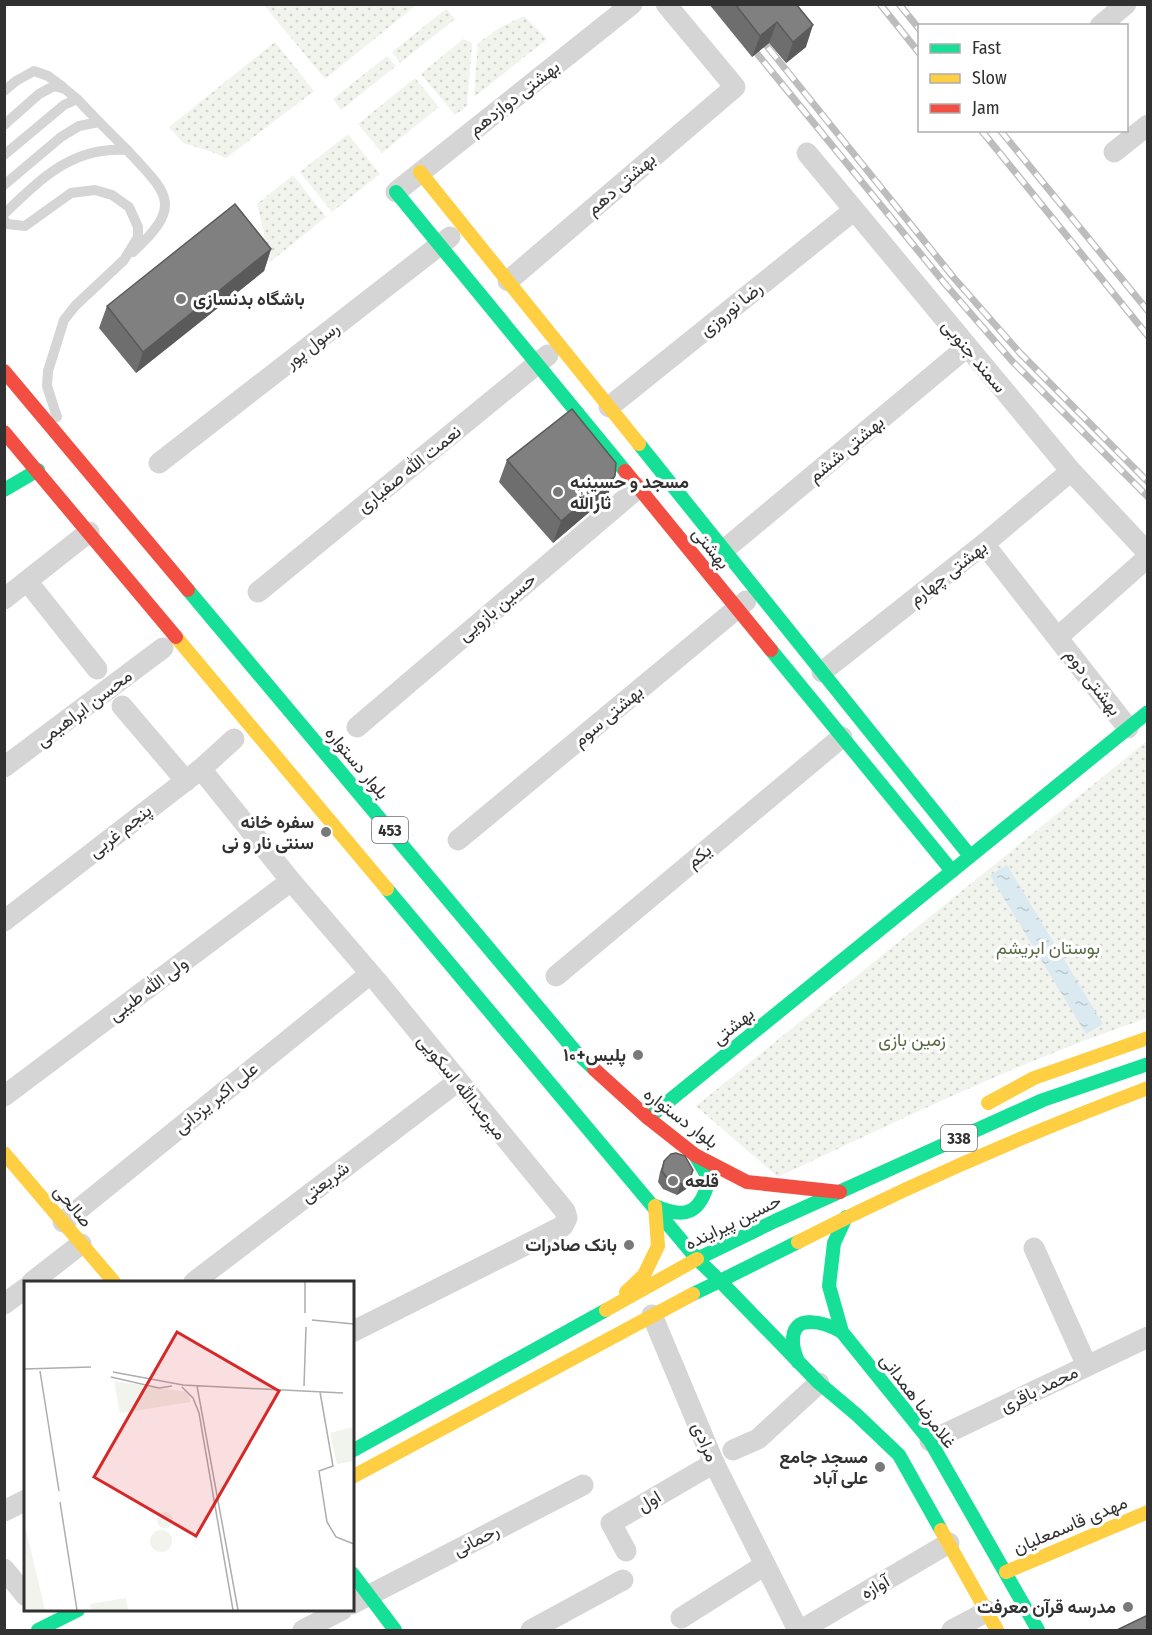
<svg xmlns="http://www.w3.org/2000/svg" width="1152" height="1635" font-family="'Fira Sans Condensed',Vazirmatn,sans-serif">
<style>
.grass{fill:url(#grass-dots)}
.water{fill:url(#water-ripples)}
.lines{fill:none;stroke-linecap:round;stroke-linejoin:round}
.lane{stroke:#d5d5d5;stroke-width:10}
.street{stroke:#d5d5d5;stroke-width:21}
.fast{stroke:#16e098;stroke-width:14}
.slow{stroke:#ffcf43;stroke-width:14}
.jam{stroke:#f24e42;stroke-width:14}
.rail-casing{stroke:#bdbdbd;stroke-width:7}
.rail{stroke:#fff;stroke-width:4.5;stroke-dasharray:14;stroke-linecap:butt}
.wall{fill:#6e6e6e}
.shaded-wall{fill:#5a5a5a}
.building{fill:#808080;stroke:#5a5a5a;stroke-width:1.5}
.poi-dot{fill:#797979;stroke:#fff;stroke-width:2}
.labels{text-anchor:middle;stroke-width:6;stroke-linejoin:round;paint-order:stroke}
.shield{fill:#fff;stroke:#6f6f6f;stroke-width:1.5}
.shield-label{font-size:16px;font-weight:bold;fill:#313131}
.street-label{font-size:18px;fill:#313131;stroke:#fff}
.poi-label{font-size:18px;font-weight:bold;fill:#313131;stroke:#fff;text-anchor:end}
.park-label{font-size:18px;fill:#576a41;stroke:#fff}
.inset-road{fill:none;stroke:#adadad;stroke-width:1.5}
.view{fill:#d62828;fill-opacity:0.15;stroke:#d62828;stroke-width:3}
.inset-edge{fill:none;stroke:#313131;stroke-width:3}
</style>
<defs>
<pattern id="grass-dots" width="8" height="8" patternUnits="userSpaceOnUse" patternTransform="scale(1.5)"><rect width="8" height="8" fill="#f1f3ed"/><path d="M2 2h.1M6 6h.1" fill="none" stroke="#cfd1cc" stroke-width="1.8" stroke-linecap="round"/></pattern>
<pattern id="water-ripples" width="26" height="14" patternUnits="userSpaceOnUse" patternTransform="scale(1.5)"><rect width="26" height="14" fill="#dbe9f0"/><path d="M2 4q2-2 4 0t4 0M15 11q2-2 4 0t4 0" fill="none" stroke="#bcc8ce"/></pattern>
</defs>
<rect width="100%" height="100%" fill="#fff"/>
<g class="grass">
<polygon points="264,5 416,5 325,79"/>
<polygon points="446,9 455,19 400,63 392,52"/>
<polygon points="524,16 547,39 474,97 478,43 499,28"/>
<polygon points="463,39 472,43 467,106 455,115 421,74"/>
<polygon points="275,42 314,91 226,158 210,151 183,143 169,127"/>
<polygon points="387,56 396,66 341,110 333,99"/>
<polygon points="415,78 439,107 382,153 358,124"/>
<polygon points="348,134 380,174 332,212 300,172"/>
<polygon points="293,175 326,217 270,262 263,254 264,233 257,204"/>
<path d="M1147 741V1018C1020 1061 900 1120 778 1177L696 1106Z"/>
</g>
<polygon class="water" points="1007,865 1103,1024 1086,1034 990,875"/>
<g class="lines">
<g class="lane">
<polyline points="4,91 16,81 34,71 48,76 63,87"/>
<polyline points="4,125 39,94 54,86 65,89 77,99"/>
<polyline points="4,155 64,105 77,99 99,122"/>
<polyline points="4,185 61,137 79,126 99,122 127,150"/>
<path d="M4 214C41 179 72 146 127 150 168 194 184 205 133 252"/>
<polyline points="4,220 7,224 25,226 71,193 95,190 112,195 129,207 138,227 138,237 124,260 75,306 64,320 48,371 47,386 57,417"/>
</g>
<g class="street">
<polyline points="1100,26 1126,4"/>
<polyline points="1114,152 1148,125"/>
<polyline points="807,153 1071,471 1148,553"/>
<polyline points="396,192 632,4"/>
<polyline points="508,281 735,87 666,4"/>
<polyline points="609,407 853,211"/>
<polyline points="159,463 450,237"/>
<polyline points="984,544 1128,728"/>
<polyline points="724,550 967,347"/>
<polyline points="27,581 97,669"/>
<polyline points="258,592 548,355"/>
<polyline points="4,599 89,532"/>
<polyline points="1058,637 1148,557"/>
<polyline points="822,672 984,544 1071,471"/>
<polyline points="122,706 186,781"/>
<polyline points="357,727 638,488"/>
<polyline points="4,767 163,648"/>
<polyline points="201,769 291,881 376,980 565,1211 567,1218 563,1226 352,1332"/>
<polyline points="458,840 746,601"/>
<polyline points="4,921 201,769 234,739"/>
<polyline points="556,976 842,737"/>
<polyline points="4,1096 291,881"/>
<polyline points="63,1222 370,974"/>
<polyline points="1034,1248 1087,1366"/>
<polyline points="32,1282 81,1244"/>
<polyline points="194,1282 457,1082"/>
<polyline points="4,1304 26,1288"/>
<polyline points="652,1315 714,1463 798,1630"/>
<polyline points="930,1441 1148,1337"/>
<polyline points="733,1450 758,1439 819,1383"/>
<polyline points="4,1511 26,1500"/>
<polyline points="626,1551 611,1523 714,1463"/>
<polyline points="4,1569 26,1596"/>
<polyline points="352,1604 583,1485"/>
<polyline points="681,1618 765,1565"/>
<polyline points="303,1630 342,1610"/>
<polyline points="531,1630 623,1580"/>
<polyline points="801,1630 949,1543"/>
<polyline points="952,1630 988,1611"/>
</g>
<g class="fast">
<polyline points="396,192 625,471"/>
<polyline points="639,444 970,856"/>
<polyline points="4,490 38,470"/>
<polyline points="188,590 575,1051 594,1069"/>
<polyline points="771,650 952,871"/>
<polyline points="387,889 697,1259 720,1281 798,1242"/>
<polyline points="648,1118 1148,712"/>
<path d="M655 1206C686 1220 701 1213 709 1179L695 1155"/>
<polyline points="846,1217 834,1243 829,1286 842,1332 930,1441 1038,1630"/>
<polyline points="697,1259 775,1221 1043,1100 1148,1064"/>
<polyline points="693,1294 720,1281 819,1383 857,1415 899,1455 941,1530"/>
<path d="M798 1362C796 1356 793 1349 793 1343 791 1311 826 1323 842 1332"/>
<polyline points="352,1451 606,1310"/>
<polyline points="352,1573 395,1630"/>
<polyline points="38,1630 78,1610"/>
</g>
<g class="slow">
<polyline points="420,172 639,444"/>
<polyline points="176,637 387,889"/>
<polyline points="988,1103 1034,1078 1148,1038"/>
<polyline points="4,1153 114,1282"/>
<path d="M798 1242C911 1184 1029 1133 1148 1088"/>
<polyline points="626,1292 644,1275 658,1246 655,1206"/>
<polyline points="606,1310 697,1259"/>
<polyline points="352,1477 693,1294"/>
<polyline points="941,1530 997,1630"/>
<polyline points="1006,1572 1148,1512"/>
</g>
<g class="jam">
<polyline points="4,371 188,590"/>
<polyline points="4,432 176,637"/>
<polyline points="625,471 771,650"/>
<polyline points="594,1069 648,1118 695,1155 747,1182 840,1192"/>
</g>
<g class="rail-casing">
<g id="rail">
<polyline points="733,4 954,278 1020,353 1148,482"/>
<polyline points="880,4 920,54"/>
<polyline points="899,4 920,30"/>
<polyline points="746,40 946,285 1012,361 1148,497"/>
<polyline points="981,130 1148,336"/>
<polyline points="1000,130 1148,311"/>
</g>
</g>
<use href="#rail" class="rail"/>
</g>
<g class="wall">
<polygon points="709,4 796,4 806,47 786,63 769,43 752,57"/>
<polygon points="271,249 264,271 136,373 99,328 107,306"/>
<polygon points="507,460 615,476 607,497 553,543 499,482"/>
<polygon points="664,1161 686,1189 677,1195 663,1189 658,1182 660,1172"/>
</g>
<g class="shaded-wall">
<polygon points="777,22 769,43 752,57 760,36"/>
<polygon points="813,25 806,47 786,63 793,42"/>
<polygon points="271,249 264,271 136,373 143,352"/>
<polygon points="615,476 607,497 553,543 561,521"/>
<polygon points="690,1178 686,1189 677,1195 681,1184"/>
</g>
<g class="building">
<polygon points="735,4 796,4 813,25 793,42 777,22 760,36"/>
<polygon points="235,204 271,249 143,352 107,306"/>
<polygon points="572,409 616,463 615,476 561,521 507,460"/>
<polygon points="676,1153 685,1156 693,1170 690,1178 681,1184 667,1178 662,1171 664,1161 671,1154"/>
<polygon points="1148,1615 1148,1630 1117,1630"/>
</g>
<g class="poi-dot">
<circle cx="181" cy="299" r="6"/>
<circle cx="558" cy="492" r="6"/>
<circle cx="326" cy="832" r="6"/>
<circle cx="638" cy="1055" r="6"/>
<circle cx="673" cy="1181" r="6"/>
<circle cx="629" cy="1245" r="6"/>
<circle cx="880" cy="1467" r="6"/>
<circle cx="1128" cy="1607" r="6"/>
</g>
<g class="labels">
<g class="shield">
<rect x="372" y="817" width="36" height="26" rx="4.5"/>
<rect x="941" y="1125" width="36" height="26" rx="4.5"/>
</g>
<g class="shield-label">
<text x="390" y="836">453</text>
<text x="959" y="1144">338</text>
</g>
<g class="street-label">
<text transform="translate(514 98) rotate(-38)" y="6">بهشتی دوازدهم</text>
<text transform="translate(621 184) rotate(-41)" y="6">بهشتی دهم</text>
<text transform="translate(731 309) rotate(-39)" y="6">رضا نوروزی</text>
<text transform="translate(312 345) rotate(-38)" y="6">رسول پور</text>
<text transform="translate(974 356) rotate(50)" y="6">سمند جنوبی</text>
<text transform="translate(846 449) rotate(-40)" y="6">بهشتی ششم</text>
<text transform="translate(409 469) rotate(-39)" y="6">نعمت الله صفیاری</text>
<text transform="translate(711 548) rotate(51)" y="6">بهشتی</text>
<text transform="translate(948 573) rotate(-38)" y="6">بهشتی چهارم</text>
<text transform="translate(497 607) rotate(-40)" y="6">حسین بازویی</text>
<text transform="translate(1093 682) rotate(52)" y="6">بهشتی دوم</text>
<text transform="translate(84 708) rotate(-37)" y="6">محسن ابراهیمی</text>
<text transform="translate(608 716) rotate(-40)" y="6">بهشتی سوم</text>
<text transform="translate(357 763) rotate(50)" y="6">بلوار دستواره</text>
<text transform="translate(120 831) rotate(-38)" y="6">پنجم غربی</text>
<text transform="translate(699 856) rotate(-40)" y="6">یکم</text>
<text transform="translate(148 989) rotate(-37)" y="6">ولی الله طیبی</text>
<text transform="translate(733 1026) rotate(-39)" y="6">بهشتی</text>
<text transform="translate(462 1087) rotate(51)" y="6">میرعبدالله اسکویی</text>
<text transform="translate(216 1098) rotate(-39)" y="6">علی اکبر یزدانی</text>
<text transform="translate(681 1118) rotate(37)" y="6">بلوار دستواره</text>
<text transform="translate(325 1182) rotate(-37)" y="6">شریعتی</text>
<text transform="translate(73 1206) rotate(50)" y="6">صالحی</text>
<text transform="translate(733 1222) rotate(-26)" y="6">حسین پیراینده</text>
<text transform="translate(1039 1389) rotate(-26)" y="6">محمد باقری</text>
<text transform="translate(918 1401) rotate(53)" y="6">غلامرضا همدانی</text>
<text transform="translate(705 1442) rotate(67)" y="6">مرادی</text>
<text transform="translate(649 1501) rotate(-31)" y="6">اول</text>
<text transform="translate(1070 1525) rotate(-23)" y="6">مهدی قاسمعلیان</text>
<text transform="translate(476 1540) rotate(-27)" y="6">رحمانی</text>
<text transform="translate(875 1587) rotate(-30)" y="6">آوازه</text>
</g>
<g class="poi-label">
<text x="193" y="305" text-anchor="start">باشگاه بدنسازی</text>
<text x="570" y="488" text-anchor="start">مسجد و حسینیه<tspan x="570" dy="21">ثارالله</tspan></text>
<text x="314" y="828">سفره خانه<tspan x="314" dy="21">سنتی نار و نی</tspan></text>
<text x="626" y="1061">پلیس+۱۰</text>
<text x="685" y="1187" text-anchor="start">قلعه</text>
<text x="617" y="1251">بانک صادرات</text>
<text x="868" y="1463">مسجد جامع<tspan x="868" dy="21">علی آباد</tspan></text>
<text x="1116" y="1613">مدرسه قرآن معرفت</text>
</g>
<g class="park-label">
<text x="1048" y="954">بوستان ابریشم</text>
<text x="912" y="1046">زمین بازی</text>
</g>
</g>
<g transform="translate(24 1281)">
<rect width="330" height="330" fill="#fff"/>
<path d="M90 100 163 111 167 121 96 132ZM133 239a8 8 0 1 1 16 0a8 8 0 1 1-16 0ZM0 240 21 329H0ZM126 260a11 11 0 1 1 22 0a11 11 0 1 1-22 0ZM102 317 104 329H67L66 323Z" fill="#f1f3ed"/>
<path d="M329 146 330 180 313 183 306 152Z" fill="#f1f3ed"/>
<path class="inset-road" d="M281 1V32M288 39 330 43M0 88 67 86M16 90 35 210M89 91 159 104 319 112M87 96 135 107 148 105M173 105 214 329M280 105 282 46M158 106 169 117 175 132 209 329M296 111 309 185 295 190 303 241 312 256 330 263M36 221 53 329"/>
<path class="view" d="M153 51 255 110 172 255 70 196Z"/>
<rect width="330" height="330" class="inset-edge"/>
</g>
<rect width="1152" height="1635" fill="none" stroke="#313131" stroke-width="12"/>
<rect x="918" y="24" width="210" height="108" fill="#ffffff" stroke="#adadad" stroke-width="1.5"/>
<rect x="930" y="44" width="30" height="9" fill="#16e098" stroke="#adadad" stroke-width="1.5"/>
<text x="972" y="54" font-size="18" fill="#313131">Fast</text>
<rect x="930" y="74" width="30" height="9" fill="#ffcf43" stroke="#adadad" stroke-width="1.5"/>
<text x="972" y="84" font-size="18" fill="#313131">Slow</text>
<rect x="930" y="104" width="30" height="9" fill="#f24e42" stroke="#adadad" stroke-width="1.5"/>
<text x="972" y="114" font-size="18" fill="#313131">Jam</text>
</svg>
